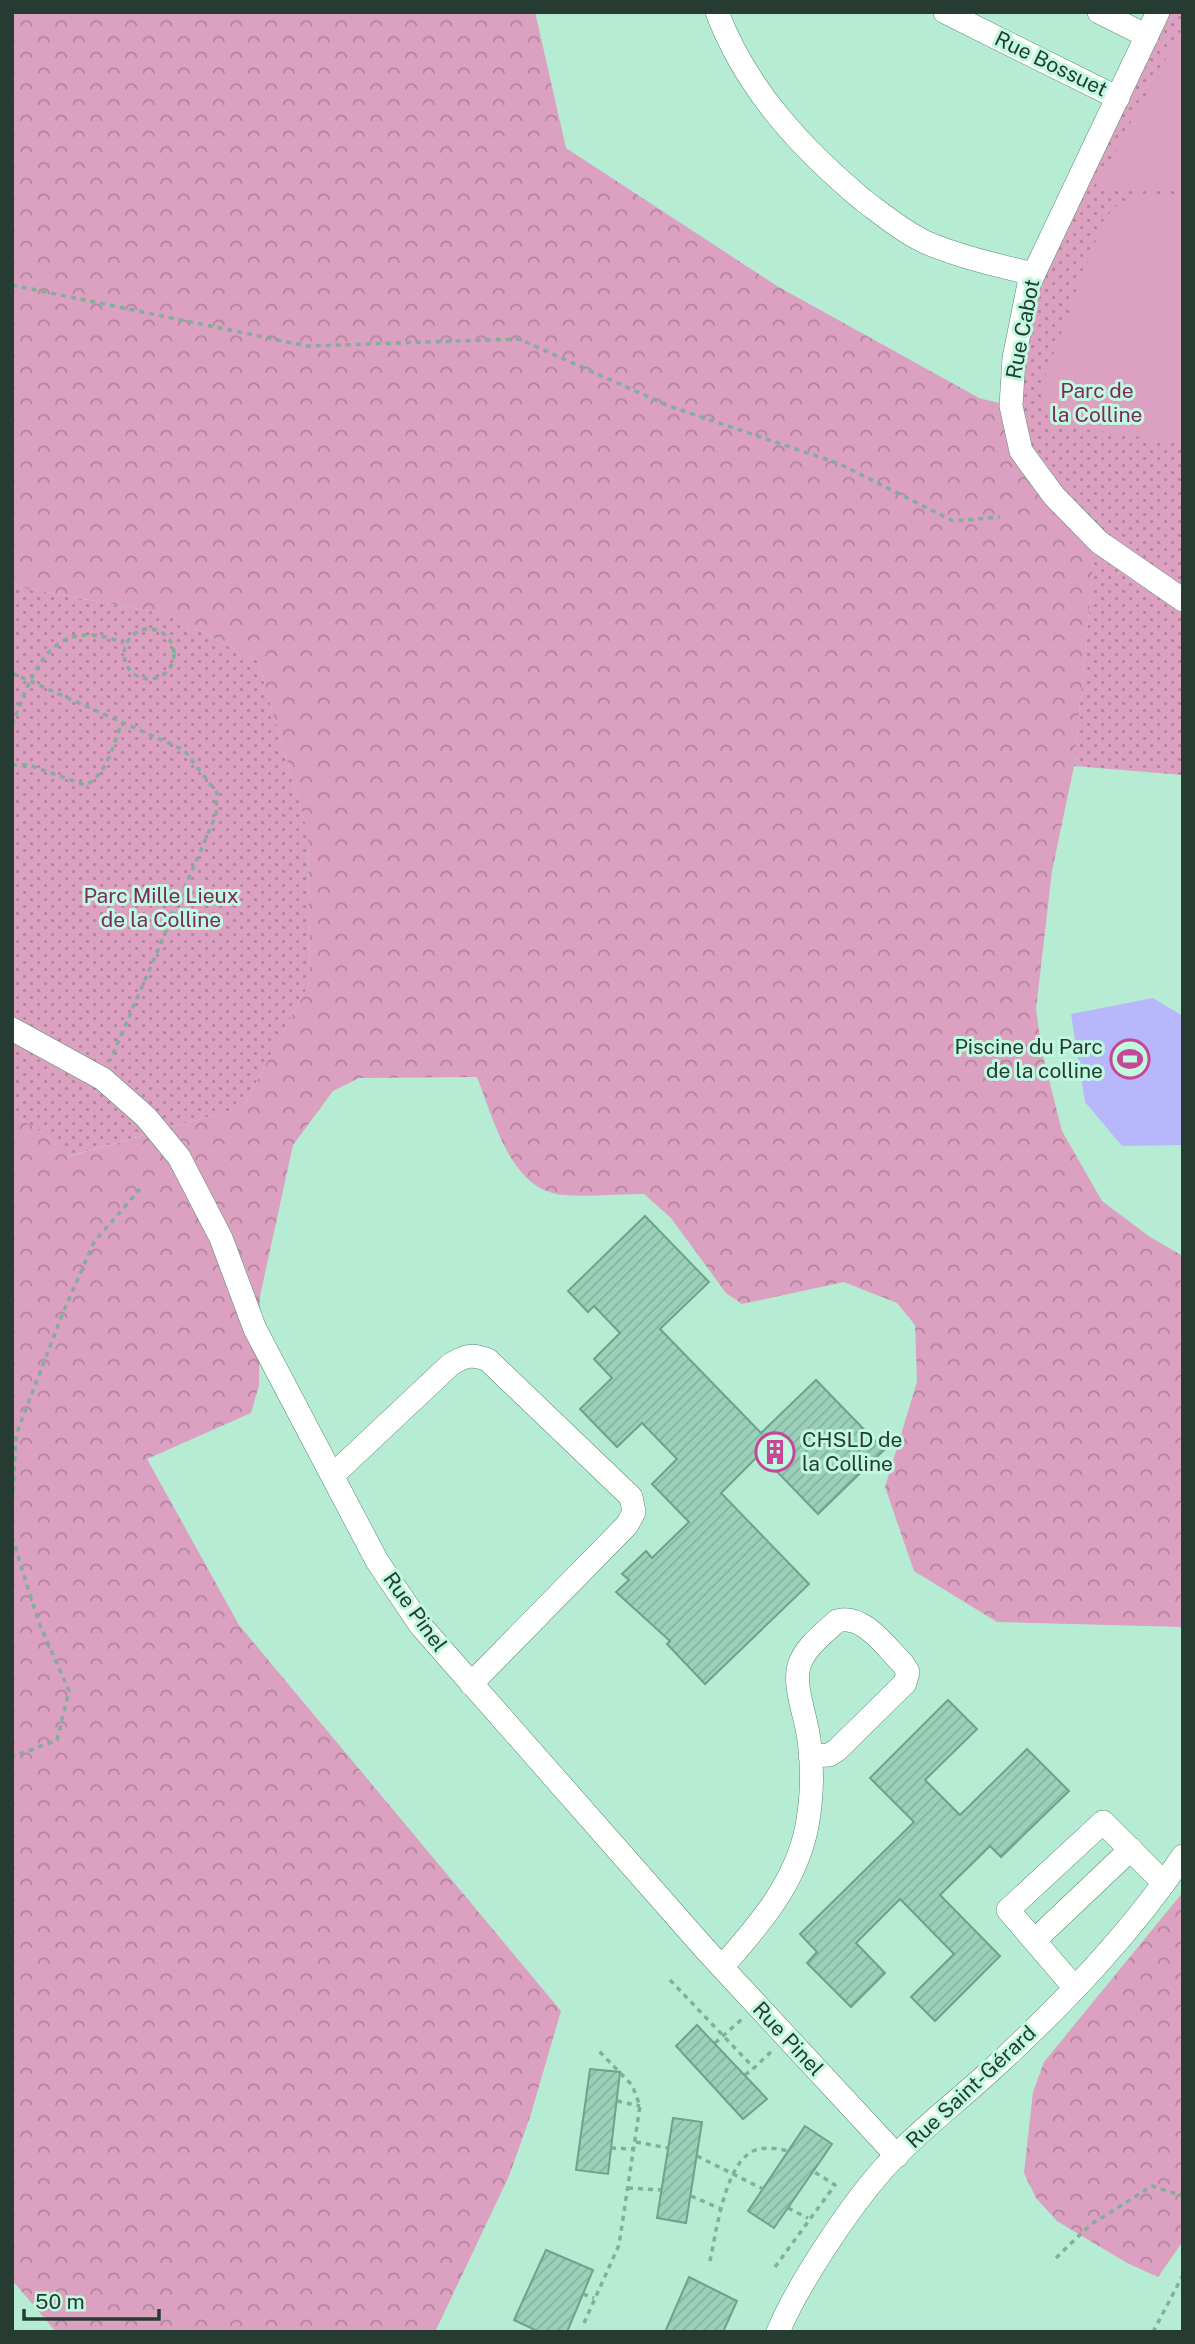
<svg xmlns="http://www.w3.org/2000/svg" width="1195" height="2344" font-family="'Public Sans',sans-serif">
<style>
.green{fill:url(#green-dots)}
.forest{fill:url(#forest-crowns)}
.pitch{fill:#dca0c1}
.water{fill:#b9b7fc}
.building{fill:url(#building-hatch);stroke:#6da28b;stroke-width:2}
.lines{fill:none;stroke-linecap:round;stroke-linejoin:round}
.minor-casing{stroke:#588c76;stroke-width:24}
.path{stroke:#83ae9a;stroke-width:3.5;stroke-dasharray:5 5;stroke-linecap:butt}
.minor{stroke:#fff;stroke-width:23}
.labels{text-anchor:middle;stroke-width:6;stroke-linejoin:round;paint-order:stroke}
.street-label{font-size:21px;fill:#263c32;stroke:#c1f9e0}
.park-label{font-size:21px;fill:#7b2a5c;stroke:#c1f9e0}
.poi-label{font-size:21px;fill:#263c32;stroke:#c1f9e0;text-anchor:end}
</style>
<defs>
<pattern id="green-dots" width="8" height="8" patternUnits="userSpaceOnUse" patternTransform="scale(1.75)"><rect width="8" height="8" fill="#dca0c1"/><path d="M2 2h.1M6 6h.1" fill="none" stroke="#b2849d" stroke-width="1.8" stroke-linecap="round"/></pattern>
<pattern id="forest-crowns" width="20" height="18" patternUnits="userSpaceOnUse" patternTransform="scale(1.75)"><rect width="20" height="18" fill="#dca0c1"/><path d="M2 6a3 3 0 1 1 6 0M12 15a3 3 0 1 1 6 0" fill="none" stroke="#b2849d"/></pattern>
<pattern id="building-hatch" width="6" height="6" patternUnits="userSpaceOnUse" patternTransform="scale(1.75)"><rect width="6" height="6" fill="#9bd1b9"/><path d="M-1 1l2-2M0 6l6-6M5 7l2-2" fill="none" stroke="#85b4a0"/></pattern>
</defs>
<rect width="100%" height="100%" fill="#b5ecd3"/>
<g class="green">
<polygon points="1158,12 1183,12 1183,775 1074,766 1096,538 1021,451 1011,406 1033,274"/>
<polygon points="12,586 167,614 258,661 308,833 310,982 243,1107 66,1157 48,1136 12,1114"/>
</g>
<g class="forest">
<path d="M12 12H535L566 148 777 286 979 398 1011 406 1021 451 1096 538 1074 766 1052 871 1036 1009 1042 1052 1062 1131 1102 1201 1150 1237 1183 1256V1627L997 1622 914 1571 885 1487 917 1382 915 1325 897 1303 844 1282 742 1304 726 1293 671 1218 644 1194C618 1194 590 1197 564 1195 510 1191 494 1119 477 1077L359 1078 333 1091 293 1145 260 1296 259 1385 251 1413 147 1459 239 1625 561 2011 530 2117 509 2176 435 2332H56L12 2280V1114L48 1136 67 1157 243 1107 310 982 308 833 258 661 167 614 12 586Z"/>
<polygon points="1183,1892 1183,2241 1158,2277 1127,2263 1057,2221 1036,2198 1024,2173 1033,2092 1044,2062"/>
</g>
<g class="pitch">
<polygon points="1183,27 1183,191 1094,190"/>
<polygon points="1138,194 1183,195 1183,446 1176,442 1063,426 1046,414 1041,402 1046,374 1103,221 1115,207"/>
</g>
<polygon class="water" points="1153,998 1183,1016 1183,1145 1122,1146 1085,1102 1071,1014"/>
<g class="building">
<polygon points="645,1216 709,1282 660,1329 761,1433 816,1380 884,1450 818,1514 760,1454 721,1493 809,1584 705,1684 667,1644 670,1641 616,1592 629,1580 622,1574 646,1551 652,1558 689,1522 652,1484 677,1459 642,1423 617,1447 580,1409 612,1378 594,1359 620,1333 594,1306 588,1312 568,1291"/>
<polygon points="948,1700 977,1729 925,1780 960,1815 1027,1749 1069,1791 1001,1857 990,1846 940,1895 1000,1956 935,2021 911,1997 954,1954 900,1899 856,1943 885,1973 851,2007 807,1963 817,1952 800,1934 914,1822 870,1778"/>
<polygon points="697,2025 767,2099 743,2119 676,2046"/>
<polygon points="590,2069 620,2072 608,2174 576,2170"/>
<polygon points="673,2118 702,2122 686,2223 657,2218"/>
<polygon points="805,2126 832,2144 774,2228 748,2211"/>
<polygon points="546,2250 593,2270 567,2332 539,2332 514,2320"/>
<polygon points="689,2277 737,2301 723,2332 665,2332"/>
</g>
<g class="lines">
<g class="minor-casing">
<g id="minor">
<path d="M717 12C746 89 801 148 863 200 883 215 902 231 925 242 960 257 996 265 1033 274"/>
<polyline points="945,12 1118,98"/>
<polyline points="1099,12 1147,36"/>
<polyline points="1158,12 1029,284 1014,358 1011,406 1021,451 1054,496 1099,542 1183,600"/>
<polyline points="12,1029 103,1079 146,1117 179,1157 221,1238 255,1329 377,1561 421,1626 705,1949 897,2156"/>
<path d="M333 1475 450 1365C464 1356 472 1353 488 1360L631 1497 634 1512 627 1525 471 1684"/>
<polyline points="1035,1940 1131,1849"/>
<path d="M722 1967C759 1925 796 1883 807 1826 812 1798 813 1768 809 1740 807 1719 793 1687 799 1666 804 1648 824 1633 837 1621 863 1613 887 1648 903 1664L908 1672 905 1683 837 1750 829 1755 810 1756"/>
<polyline points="1074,1987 1008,1910 1103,1822 1164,1883"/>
<path d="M778 2332C798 2284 850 2206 885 2167 920 2129 962 2098 999 2063 1067 2000 1131 1933 1183 1856"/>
</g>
</g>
<g class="path">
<polyline points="12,285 307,346 519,339 669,406 840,464 953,521 1000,517"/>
<circle cx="149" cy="654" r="25"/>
<polyline points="12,673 184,750 217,793 216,815 110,1061"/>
<path d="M12 725C34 669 51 614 124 643"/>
<path d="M12 765H29L85 785C107 776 113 744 122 723"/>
<polyline points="12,1511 16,1435 62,1315 94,1242 140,1189"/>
<polyline points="12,1537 39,1623 69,1691 57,1740 12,1757"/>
<polyline points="670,1980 754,2068 773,2050"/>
<polyline points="715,2043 742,2019"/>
<polyline points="745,2075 754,2068"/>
<polyline points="617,2101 640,2106"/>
<polyline points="636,2142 668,2148"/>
<polyline points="611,2148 634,2149"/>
<polyline points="697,2156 763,2189"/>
<polyline points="628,2188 661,2190"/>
<polyline points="691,2196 721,2209"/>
<polyline points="788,2208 808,2218"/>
<polyline points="1056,2258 1090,2225 1152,2186 1183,2196"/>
<path d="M710 2261C716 2232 724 2174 747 2155 758 2145 776 2148 789 2151"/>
<polyline points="775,2267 835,2185 813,2171"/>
<polyline points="583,2294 594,2298"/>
<polyline points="584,2323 619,2245 640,2106 632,2085 598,2050"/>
<polyline points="1153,2332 1183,2275"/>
</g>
<use href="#minor" class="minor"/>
</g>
<defs>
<g id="stadium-ring" transform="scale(2.0125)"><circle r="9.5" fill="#c1f9e0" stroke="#c54796" stroke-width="1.5"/><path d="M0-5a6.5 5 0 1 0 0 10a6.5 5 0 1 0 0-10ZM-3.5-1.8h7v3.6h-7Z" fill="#c54796"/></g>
<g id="building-ring" transform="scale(2.0125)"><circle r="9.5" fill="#c1f9e0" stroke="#c54796" stroke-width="1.5"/><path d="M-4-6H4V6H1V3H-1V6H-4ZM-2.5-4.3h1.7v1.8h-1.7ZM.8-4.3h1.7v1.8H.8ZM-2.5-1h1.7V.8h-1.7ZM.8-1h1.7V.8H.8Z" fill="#c54796"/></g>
</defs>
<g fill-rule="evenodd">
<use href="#stadium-ring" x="1130" y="1059"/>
<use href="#building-ring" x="775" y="1452"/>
</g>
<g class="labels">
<g class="street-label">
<text transform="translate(1051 64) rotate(26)" y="7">Rue Bossuet</text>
<text transform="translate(1023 329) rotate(-79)" y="7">Rue Cabot</text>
<text transform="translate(415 1612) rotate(54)" y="7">Rue Pinel</text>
<text transform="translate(788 2039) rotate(47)" y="7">Rue Pinel</text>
<text transform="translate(971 2087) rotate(-43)" y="7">Rue Saint-Gérard</text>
</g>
<g class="park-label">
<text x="1097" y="398">Parc de<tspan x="1097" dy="24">la Colline</tspan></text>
<text x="161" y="903">Parc Mille Lieux<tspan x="161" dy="24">de la Colline</tspan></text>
</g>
<g class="poi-label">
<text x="1103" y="1054">Piscine du Parc<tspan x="1103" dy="24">de la colline</tspan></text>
<text x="802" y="1447" text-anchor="start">CHSLD de<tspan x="802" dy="24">la Colline</tspan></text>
</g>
</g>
<rect width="1195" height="2344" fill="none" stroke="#263c32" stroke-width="28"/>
<path d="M24 2309v10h135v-10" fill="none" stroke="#263c32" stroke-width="3.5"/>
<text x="35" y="2309" font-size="21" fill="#263c32" stroke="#c1f9e0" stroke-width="5" paint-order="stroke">50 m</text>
</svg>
